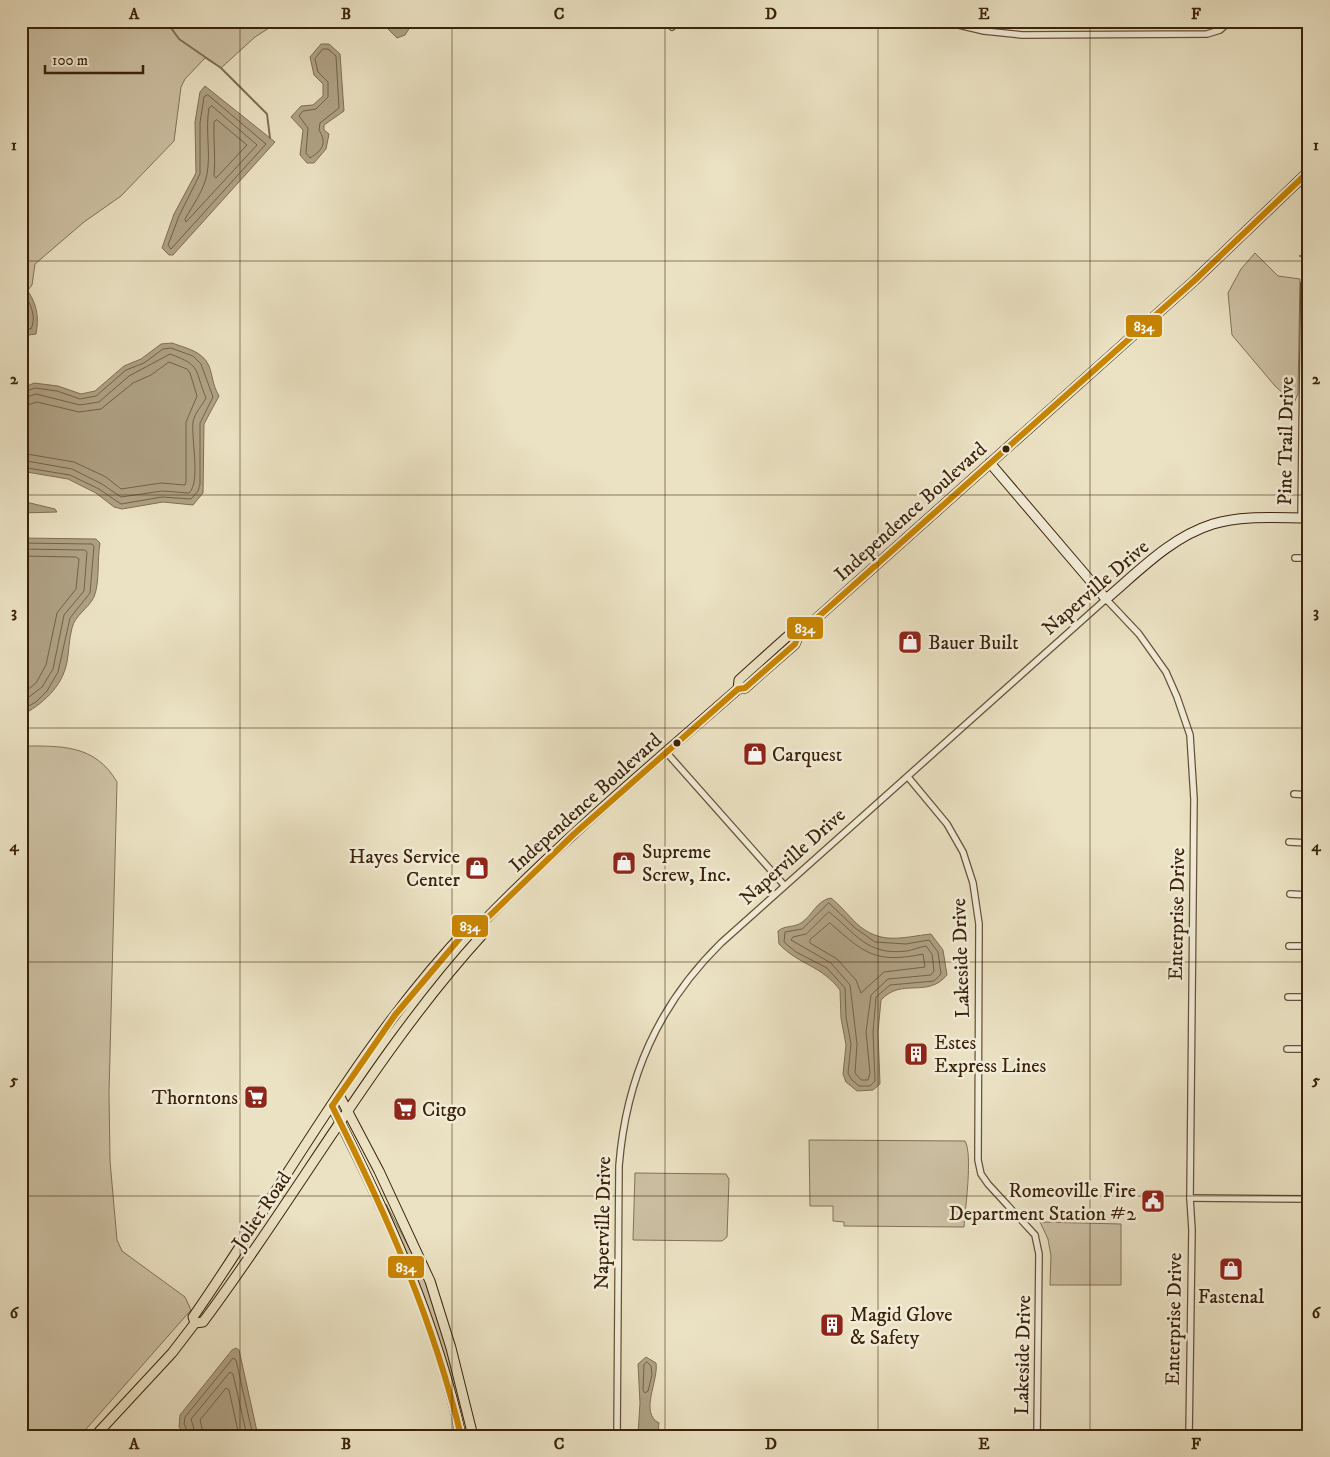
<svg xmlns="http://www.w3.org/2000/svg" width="1330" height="1457" font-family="'IM FELL DW Pica',serif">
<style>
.green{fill:#cdc1a4;stroke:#847257}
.water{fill:#afa184;stroke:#806e53}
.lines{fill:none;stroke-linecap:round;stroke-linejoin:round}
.shore{stroke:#746247;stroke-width:1}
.stream{stroke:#806e53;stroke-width:2}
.street-casing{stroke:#665238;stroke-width:8}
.secondary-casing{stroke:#3a220a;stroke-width:11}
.primary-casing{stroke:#3a220a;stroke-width:11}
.street{stroke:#f2ecd8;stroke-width:5.5}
.secondary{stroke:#f2ecd8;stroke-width:9}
.primary{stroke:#ebe2c3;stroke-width:9}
.bus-1-casing{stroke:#f2ecd8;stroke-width:10}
.bus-1{stroke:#c88502;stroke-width:6}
.grid{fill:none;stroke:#3a220a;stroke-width:1;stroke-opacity:0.55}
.bus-dot{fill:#3a220a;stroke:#f2ecd8;stroke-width:2}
.labels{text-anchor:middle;stroke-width:5;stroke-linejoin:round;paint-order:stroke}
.street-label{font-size:20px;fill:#3a220a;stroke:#f2ecd8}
.poi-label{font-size:20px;fill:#3a220a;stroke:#f2ecd8;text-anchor:start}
.line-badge{stroke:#f2ecd8;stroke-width:2}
.badge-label{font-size:14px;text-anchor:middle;font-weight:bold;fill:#fff}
.neatline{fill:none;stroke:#3a220a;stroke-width:2}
.grid-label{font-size:16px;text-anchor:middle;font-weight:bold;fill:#3a220a}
</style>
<rect width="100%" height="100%" fill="#ebe2c3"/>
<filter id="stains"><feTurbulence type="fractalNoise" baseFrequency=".004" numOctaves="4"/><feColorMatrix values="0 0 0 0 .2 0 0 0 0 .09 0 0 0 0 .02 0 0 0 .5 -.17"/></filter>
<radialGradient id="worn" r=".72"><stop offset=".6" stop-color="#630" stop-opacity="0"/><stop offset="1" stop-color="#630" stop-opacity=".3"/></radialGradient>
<g class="green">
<polygon points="27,21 280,21 255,37 221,68 205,58 185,79 181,87 174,141 121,196 84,222 35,264 32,285 28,290 21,282 21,30"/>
<polygon points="1255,253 1278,276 1300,279 1298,394 1294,403 1275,386 1232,335 1228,293 1241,269"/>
<path d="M21 746C61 746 95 744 117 782L109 1093 110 1161 117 1240 122 1251 185 1297 191 1310 80 1436H21Z"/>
<path d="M809 1140 965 1141C973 1154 965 1210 964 1227L844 1226V1222L833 1221V1206H810Z"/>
<polygon points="635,1173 726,1174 729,1179 727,1237 722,1241 633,1240"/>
<polygon points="386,1204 428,1284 441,1326 469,1436 466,1436 439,1339"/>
<polygon points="1040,1222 1121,1224 1121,1285 1050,1285 1051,1256 1048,1239"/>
</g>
<g class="water">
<polygon points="382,21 414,21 405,35 397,38 382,23"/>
<polygon points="321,44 329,44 340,54 344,111 324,125 324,130 329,134 326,149 314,163 307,163 300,155 303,130 291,117 301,106 313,105 323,96 323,84 314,75 310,57"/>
<polygon points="205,86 275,142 173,255 169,255 162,248 174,214 196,173 195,122 200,92"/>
<path d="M21 282C35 299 40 312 36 334L29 335 21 331Z"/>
<path d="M172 343C185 348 203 351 209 366 213 376 212 384 219 396L204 424 203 493 193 505 163 502 122 509 114 507 96 493 68 479 21 471V389L34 383 58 386 81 394 95 391 124 366 141 359 161 344Z"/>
<polygon points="26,502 55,509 57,512 21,513 21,503"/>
<path d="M21 538 96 539 100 543C97 560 100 582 94 597 88 609 75 615 72 628 69 639 69 651 67 662 62 688 42 704 21 716Z"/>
<path d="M831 898C840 905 848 915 856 923 881 946 902 937 931 934L943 950 947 975C927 999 902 977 881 1000L878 1032 880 1084 873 1090 857 1091 846 1082 843 1074 846 1045 841 1018 840 990C821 965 799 965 779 944L778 931C785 925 793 928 801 923 812 916 817 900 831 898Z"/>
<polygon points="236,1348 239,1350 258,1436 187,1436 179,1427 180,1415 232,1350"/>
<path d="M646 1357 656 1363C659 1380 639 1413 659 1423L658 1431 671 1432 674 1436H638V1434L640 1403 638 1364Z"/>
</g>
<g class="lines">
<g class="shore">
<path d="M323 49H328L336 56 339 108 320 123 319 130C327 143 323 150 310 158L306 153 308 128 299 116 303 111 316 109 328 97V82L318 72 315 59Z"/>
<polygon points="208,95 266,144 171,249 168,245 179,216 200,174 200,123 204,97"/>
<path d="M212 106 257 145 186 222 185 219C193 205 204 190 207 174 211 152 205 130 209 108Z"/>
<path d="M217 120 247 145 216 178 214 176C216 158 213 140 214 122Z"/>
<path d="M21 290C30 301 37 316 31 329L21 327"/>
<polyline points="21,393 35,388 57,391 80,399 96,396 126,370 144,363 163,349 171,348 193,356 201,364 213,397 200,423 200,484 198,491 191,499 162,497 121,504 99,489 70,475 21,467"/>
<path d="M21 399 36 394 80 405 99 402 129 376 170 354C203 366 194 370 206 398 202 406 195 412 193 422 191 439 201 482 189 493L162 491 121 497 102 484 72 469 21 460"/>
<polyline points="21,407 37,402 79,412 101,409 133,383 151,375 169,362 187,369 190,373 197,396 186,422 186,482 185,485 161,483 121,489 106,477 74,462 21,453"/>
<polyline points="21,543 92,544 94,546 90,593 70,618 58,672 47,691 36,702 21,710"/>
<polyline points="21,549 85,550 87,552 84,591 64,615 53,669 42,687 21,703"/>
<polyline points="21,556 76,557 79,559 76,589 57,613 46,665 36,683 21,695"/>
<polygon points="829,903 855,928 875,942 906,944 929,940 938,952 941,974 934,981 890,985 876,997 873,1032 875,1081 870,1086 859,1086 851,1079 848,1073 851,1044 846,1017 845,988 827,968 796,952 784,942 785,932 802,929"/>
<path d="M829 912C856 933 866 956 907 951 913 950 919 947 926 946L932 954 934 971 931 975 888 979 871 995 866 1032 870 1073 868 1080H861L855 1073 857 1044 850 985 831 963 791 940 793 937 806 934Z"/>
<path d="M830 923C864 953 875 964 923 954L925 967 884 972 861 993 856 980 837 959 810 943V940Z"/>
<polygon points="647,1362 651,1366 652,1375 648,1391 645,1393 643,1390 644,1365"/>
<polyline points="190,1436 184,1424 185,1417 233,1358 236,1360 253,1436"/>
<polyline points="196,1436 191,1419 230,1372 233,1374 247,1436"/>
<polyline points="204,1436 200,1420 226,1388 229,1390 239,1436"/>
</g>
<g class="stream">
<polyline points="166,21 179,39 221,68 267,114 270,138"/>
<polyline points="1300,256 1309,256"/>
</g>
<g class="street-casing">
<g id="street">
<polyline points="942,21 984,31 1022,35 1207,34 1220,30 1230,21"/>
<polyline points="672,27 679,21"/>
<polyline points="1301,518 1304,284 1309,275"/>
<polyline points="1295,558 1309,558"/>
<polyline points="666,752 784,885"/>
<polyline points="908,777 947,824 963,852 973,883 979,924 978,1160 981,1174 988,1184 1035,1235 1039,1254 1037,1436"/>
<polyline points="1294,794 1309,795"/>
<polyline points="1289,842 1309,843"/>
<polyline points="1290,894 1309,895"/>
<polyline points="1289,946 1309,946"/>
<polyline points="1288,997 1309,997"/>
<polyline points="1287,1049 1309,1049"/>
<polyline points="1190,1198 1309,1199"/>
<path d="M617 1436 619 1166C626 1078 658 1005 721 943L1106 599 1139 634 1166 672 1177 697 1190 735 1194 799 1190 1198 1192 1230 1189 1436"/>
</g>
</g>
<g class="secondary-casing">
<path id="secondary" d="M990 463 1106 599C1139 571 1171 537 1213 524 1243 515 1277 518 1309 518"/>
</g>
<g class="primary-casing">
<g id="primary">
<polyline points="738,689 739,680 750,670 789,635 799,634"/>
<polyline points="339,1095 379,1171 430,1281 451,1348 473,1436"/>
<path d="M332 1106C386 1212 436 1319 461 1436"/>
<path d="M195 1323 193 1317C284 1186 360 1041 471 925H480C561 841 650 766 738 689L745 688 795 644 799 634 1195 280 1309 171"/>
<path d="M95 1436 172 1353 195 1323 203 1322C298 1195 375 1053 482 935L480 925"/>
</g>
</g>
<use href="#street" class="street"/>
<use href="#secondary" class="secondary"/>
<use href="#primary" class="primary"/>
<g class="bus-1-casing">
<g id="bus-1">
<polyline points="332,1106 395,1015 471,925 480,925 574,834 738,689 745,688 795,644 799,634 1195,280 1309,171"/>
<path d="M332 1106C386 1213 433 1319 461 1436"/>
</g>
</g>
<use href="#bus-1" class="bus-1"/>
</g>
<path class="grid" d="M240 21V1436M452 21V1436M665 21V1436M878 21V1436M1090 21V1436M21 261H1309M21 495H1309M21 728H1309M21 962H1309M21 1196H1309"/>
<defs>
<g id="shop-square" transform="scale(1.25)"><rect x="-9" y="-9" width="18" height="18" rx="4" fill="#8f2418" stroke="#f2ecd8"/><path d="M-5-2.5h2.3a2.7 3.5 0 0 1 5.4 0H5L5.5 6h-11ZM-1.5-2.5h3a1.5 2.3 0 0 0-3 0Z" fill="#fff"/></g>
<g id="building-square" transform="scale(1.25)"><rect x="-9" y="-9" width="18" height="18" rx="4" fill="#8f2418" stroke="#f2ecd8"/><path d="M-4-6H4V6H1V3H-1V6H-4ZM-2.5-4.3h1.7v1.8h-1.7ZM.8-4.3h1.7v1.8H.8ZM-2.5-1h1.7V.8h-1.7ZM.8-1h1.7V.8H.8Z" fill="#fff"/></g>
<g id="supermarket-square" transform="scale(1.25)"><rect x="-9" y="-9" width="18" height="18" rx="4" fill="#8f2418" stroke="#f2ecd8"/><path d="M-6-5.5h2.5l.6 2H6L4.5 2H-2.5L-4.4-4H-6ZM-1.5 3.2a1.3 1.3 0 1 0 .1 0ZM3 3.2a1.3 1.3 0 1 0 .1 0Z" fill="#fff"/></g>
<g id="civic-square" transform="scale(1.25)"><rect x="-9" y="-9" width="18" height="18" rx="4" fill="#8f2418" stroke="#f2ecd8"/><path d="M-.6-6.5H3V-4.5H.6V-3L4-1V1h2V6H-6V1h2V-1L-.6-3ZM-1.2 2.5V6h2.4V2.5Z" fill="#fff"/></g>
</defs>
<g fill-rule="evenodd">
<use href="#shop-square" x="910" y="642"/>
<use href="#shop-square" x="755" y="754"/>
<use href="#shop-square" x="624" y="863"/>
<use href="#shop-square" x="477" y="868"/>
<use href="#building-square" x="916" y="1054"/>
<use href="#supermarket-square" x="256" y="1097"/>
<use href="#supermarket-square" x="405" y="1109"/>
<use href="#civic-square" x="1153" y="1201"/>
<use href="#shop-square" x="1231" y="1269"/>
<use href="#building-square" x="832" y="1325"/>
</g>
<g class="bus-dot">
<circle cx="1006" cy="449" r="4.5"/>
<circle cx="677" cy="743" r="4.5"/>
</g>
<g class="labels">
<g class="street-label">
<text transform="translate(1285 441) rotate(-89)" y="7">Pine Trail Drive</text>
<text transform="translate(910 511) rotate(-42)" y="7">Independence Boulevard</text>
<text transform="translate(1095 587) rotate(-41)" y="7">Naperville Drive</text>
<text transform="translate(585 802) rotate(-42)" y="7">Independence Boulevard</text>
<text transform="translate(792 856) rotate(-42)" y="7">Naperville Drive</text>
<text transform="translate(1176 914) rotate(-89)" y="7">Enterprise Drive</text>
<text transform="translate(960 958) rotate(-92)" y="7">Lakeside Drive</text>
<text transform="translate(261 1210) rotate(-56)" y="7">Joliet Road</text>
<text transform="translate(602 1223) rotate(-89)" y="7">Naperville Drive</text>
<text transform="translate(1173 1319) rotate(-89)" y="7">Enterprise Drive</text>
<text transform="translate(1022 1355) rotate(-89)" y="7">Lakeside Drive</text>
</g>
<g class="poi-label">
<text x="928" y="649">Bauer Built</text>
<text x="772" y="761">Carquest</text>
<text x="642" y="858">Supreme<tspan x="642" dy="23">Screw, Inc.</tspan></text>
<text x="460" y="863" text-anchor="end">Hayes Service<tspan x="460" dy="23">Center</tspan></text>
<text x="934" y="1049">Estes<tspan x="934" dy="23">Express Lines</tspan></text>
<text x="238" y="1104" text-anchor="end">Thorntons</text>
<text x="422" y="1116">Citgo</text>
<text x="1136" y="1197" text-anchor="end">Romeoville Fire<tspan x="1136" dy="23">Department Station #2</tspan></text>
<text x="1231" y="1303" text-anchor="middle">Fastenal</text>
<text x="850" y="1321">Magid Glove<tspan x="850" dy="23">&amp; Safety</tspan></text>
</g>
</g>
<g class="line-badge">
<rect x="1125" y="314" width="38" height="24" rx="5" fill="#c88502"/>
<rect x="786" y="616" width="38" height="24" rx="5" fill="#c88502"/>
<rect x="451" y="914" width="38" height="24" rx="5" fill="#c88502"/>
<rect x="387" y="1255" width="38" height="24" rx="5" fill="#c88502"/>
</g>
<g class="badge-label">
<text x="1144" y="331">834</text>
<text x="805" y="633">834</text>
<text x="470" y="931">834</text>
<text x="406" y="1272">834</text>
</g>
<rect width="1330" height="1457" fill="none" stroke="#ebe2c3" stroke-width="55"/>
<path d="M45 65v8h98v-8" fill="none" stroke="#3a220a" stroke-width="2.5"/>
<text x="52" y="65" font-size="15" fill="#3a220a" stroke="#f2ecd8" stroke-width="4" paint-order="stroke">100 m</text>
<rect x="28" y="28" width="1274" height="1402" class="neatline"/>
<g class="grid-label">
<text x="134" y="19">A</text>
<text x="346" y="19">B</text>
<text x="559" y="19">C</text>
<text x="771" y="19">D</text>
<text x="984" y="19">E</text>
<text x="1196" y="19">F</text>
<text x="14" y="150">1</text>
<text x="1316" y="150">1</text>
<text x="14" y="384">2</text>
<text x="1316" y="384">2</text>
<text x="14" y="617">3</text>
<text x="1316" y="617">3</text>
<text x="14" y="851">4</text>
<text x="1316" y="851">4</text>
<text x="14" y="1085">5</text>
<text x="1316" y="1085">5</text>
<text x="14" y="1318">6</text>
<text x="1316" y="1318">6</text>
<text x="134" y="1449">A</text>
<text x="346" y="1449">B</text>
<text x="559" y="1449">C</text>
<text x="771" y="1449">D</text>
<text x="984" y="1449">E</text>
<text x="1196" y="1449">F</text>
</g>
<rect width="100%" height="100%" filter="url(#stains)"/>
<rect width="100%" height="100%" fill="url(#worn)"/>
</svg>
